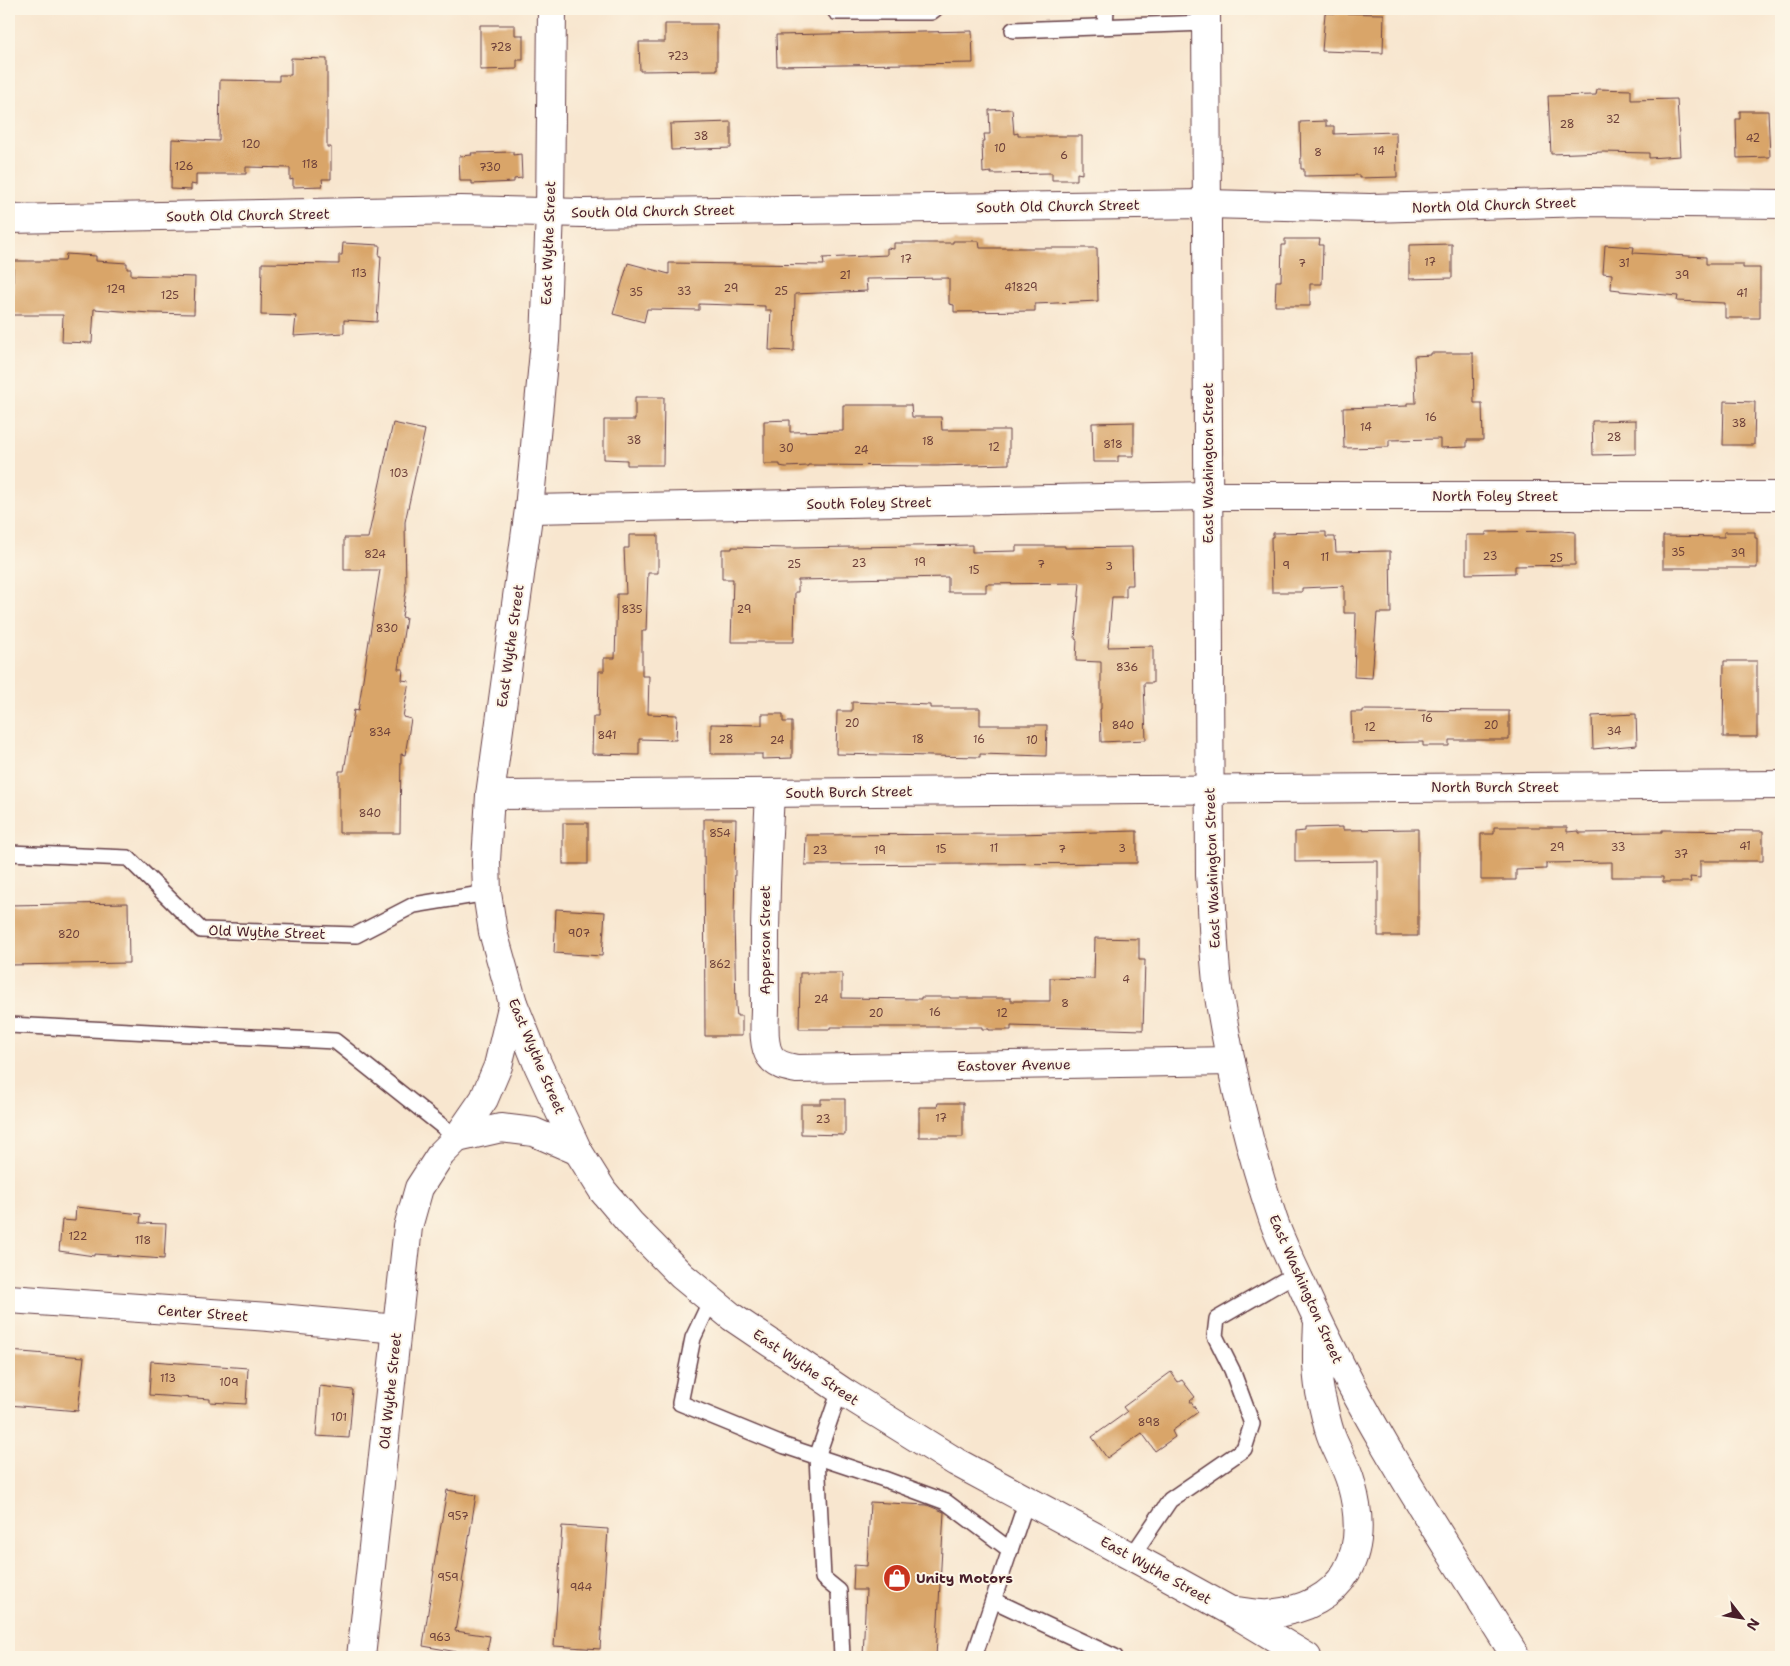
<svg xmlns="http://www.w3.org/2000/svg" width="1790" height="1666" font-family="'Shantell Sans',sans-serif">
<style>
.building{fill:#d9a569}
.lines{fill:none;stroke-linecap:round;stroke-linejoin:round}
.lane-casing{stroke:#643d44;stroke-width:18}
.street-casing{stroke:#643d44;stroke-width:30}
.highway-casing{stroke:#643d44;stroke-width:30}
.lane{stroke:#fff;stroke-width:15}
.street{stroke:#fff;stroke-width:28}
.highway{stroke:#fff;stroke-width:28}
.labels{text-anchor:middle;stroke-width:4;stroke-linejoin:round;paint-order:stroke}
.number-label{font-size:11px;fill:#6e403a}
.street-label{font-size:14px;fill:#4a1f2b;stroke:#fcf5e5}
.poi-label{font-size:14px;font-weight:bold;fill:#4a1f2b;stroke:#fcf5e5;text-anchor:start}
</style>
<rect width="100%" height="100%" fill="#fcf5e5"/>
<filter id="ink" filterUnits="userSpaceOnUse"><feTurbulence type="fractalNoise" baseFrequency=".02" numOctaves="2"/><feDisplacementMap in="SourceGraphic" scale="10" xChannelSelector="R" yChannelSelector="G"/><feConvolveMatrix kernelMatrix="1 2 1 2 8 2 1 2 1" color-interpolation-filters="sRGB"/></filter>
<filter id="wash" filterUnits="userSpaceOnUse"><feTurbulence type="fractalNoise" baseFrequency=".0096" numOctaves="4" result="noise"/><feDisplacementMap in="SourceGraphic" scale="20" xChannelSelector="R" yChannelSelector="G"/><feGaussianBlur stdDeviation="1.12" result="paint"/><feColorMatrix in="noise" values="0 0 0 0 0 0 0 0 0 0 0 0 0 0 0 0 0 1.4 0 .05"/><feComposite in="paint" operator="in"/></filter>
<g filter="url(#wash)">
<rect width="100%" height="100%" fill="#f8e6cf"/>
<g id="blocks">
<g class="building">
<polygon points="1325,13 1384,14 1383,53 1322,51"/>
<polygon points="665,24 717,24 717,70 640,71 639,42 665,42"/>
<polygon points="480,25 515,25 515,35 523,35 523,60 517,60 517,69 480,70"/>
<polygon points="972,31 973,63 777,66 776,35"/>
<polygon points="291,58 327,59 327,147 331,147 331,179 322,179 323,186 293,187 293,179 290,180 290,168 246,167 246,174 196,174 196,185 191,184 191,190 171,189 172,139 219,141 220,80 279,81 279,75 291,75"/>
<polygon points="1597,89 1631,90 1631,100 1677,99 1680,156 1649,158 1649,153 1602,152 1551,154 1548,96 1596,95"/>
<polygon points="1012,109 1014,134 1018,133 1018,136 1082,136 1082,174 1077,173 1077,180 1052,180 1052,173 991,174 991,172 983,173 982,141 985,141 984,134 990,134 989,110"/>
<polygon points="1740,111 1768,111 1770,157 1737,158 1736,119 1740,119"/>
<polygon points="1326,121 1326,126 1334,126 1334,134 1396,132 1397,177 1359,178 1359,175 1304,176 1304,169 1301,169 1300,122"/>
<polygon points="731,122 731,148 671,150 670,124"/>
<polygon points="513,152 513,155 521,154 522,178 514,179 514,182 472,184 472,181 460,181 459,156 472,155 471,153"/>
<polygon points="1285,239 1320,239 1319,245 1323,245 1322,284 1310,284 1310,306 1275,306 1276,281 1281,281 1282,245 1285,245"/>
<polygon points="953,241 979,241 980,248 1097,248 1098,301 1035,304 1035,311 954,312 954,305 949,304 949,278 866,279 867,291 795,294 794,351 769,350 771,310 765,310 765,306 699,304 699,310 647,309 644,322 613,314 628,263 669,274 669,263 824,265 823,258 887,255 887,248 894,249 894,243 953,243"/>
<polygon points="343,243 380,245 379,256 381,256 377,322 344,320 344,333 294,336 296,316 261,315 262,263 339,264 339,255 342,255"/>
<polygon points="1452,244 1452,278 1409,279 1409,245"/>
<polygon points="1605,245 1634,247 1633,253 1706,257 1706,264 1743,264 1743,268 1760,268 1760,318 1725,318 1725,303 1677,301 1678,296 1620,291 1620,290 1611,289 1612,274 1603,273"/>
<polygon points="66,254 96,256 96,261 127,263 127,269 131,269 131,275 195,277 194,314 150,313 94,309 92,343 62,342 63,315 13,315 13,261 65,261"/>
<polygon points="1431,353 1473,353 1474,403 1482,403 1483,440 1467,440 1467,447 1440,448 1440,439 1389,440 1389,447 1344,448 1343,408 1407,406 1407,403 1416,403 1414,356 1431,355"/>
<polygon points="635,397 664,397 663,465 627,465 627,460 604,459 604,420 635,420"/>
<polygon points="1724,401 1755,402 1754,445 1723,445"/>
<polygon points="843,405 911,405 912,417 941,417 942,430 1009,430 1009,464 937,466 808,465 808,466 785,467 780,466 780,464 764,464 764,421 790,420 790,432 843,431"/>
<polygon points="1636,420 1636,454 1593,455 1592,421"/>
<polygon points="1134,422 1134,456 1118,456 1118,462 1093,462 1092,423"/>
<polygon points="393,423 425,430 405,522 406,591 402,617 406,618 398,669 403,669 402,680 409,681 403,717 411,719 405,755 401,754 400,833 339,833 339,771 344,771 354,710 358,711 380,570 344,570 344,538 368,538"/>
<polygon points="1562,531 1575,532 1575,565 1515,566 1515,573 1466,574 1466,535 1486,535 1486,532"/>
<polygon points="1326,532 1326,537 1335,537 1336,552 1390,551 1391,613 1377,613 1372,678 1354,677 1356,613 1344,613 1344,586 1302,588 1302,592 1272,592 1271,537 1273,537 1273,533"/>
<polygon points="1724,532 1755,532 1755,538 1757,538 1757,568 1663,568 1663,536 1724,537"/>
<polygon points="629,535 658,535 658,573 648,573 646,631 642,631 642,676 649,676 648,714 677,715 676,740 639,739 639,755 592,754 593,717 598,717 599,671 604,671 604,658 615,658 617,594 626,594 624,548 629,548"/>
<polygon points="972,545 972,552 1016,551 1016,546 1065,546 1065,548 1132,547 1133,585 1126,585 1126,597 1112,597 1108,647 1153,646 1153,683 1144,683 1146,740 1101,742 1100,709 1101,709 1101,662 1076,661 1077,640 1075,639 1080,583 986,584 986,592 948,592 948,577 798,580 798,592 795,592 794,642 731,642 733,579 722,579 722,549 732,549 732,547 793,548"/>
<polygon points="1724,661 1757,661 1757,737 1723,737"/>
<polygon points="852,702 930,705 930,708 980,708 980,725 1047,725 1046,756 980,754 980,757 836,754 837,711 852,711"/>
<polygon points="1363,710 1509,711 1509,740 1449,740 1449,746 1423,746 1423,742 1352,743 1351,712 1363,712"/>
<polygon points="762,714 783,714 783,722 792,722 792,758 762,759 762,754 711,754 711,724 762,725"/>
<polygon points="1636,714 1637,745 1593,749 1592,716"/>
<polygon points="704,819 736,819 734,918 736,1007 737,1016 742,1016 742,1036 705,1036"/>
<rect x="563" y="823" width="25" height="41"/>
<polygon points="1343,827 1343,830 1418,829 1418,936 1378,936 1378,861 1295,862 1295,832 1305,831 1305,828"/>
<polygon points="1494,827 1567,827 1567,832 1579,831 1579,833 1662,832 1662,830 1763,831 1763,861 1700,861 1700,878 1690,877 1691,882 1663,882 1663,877 1612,877 1612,862 1546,863 1546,869 1516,870 1516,880 1481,880 1481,834 1494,834"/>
<polygon points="1137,831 1137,863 805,865 806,835 1016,834"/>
<polygon points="128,903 129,963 9,965 9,905"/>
<polygon points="556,909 605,912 602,956 554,953"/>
<polygon points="1095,938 1139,939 1139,960 1145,960 1143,1030 1011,1026 1011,1030 989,1030 989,1029 982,1029 982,1027 830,1027 830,1029 799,1029 800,973 842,973 842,998 921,999 921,997 950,997 950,998 1011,998 1011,1001 1050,1001 1050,978 1094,979"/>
<polygon points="821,1099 845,1099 845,1135 801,1134 801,1104 821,1104"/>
<polygon points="938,1103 963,1103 963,1137 919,1137 919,1107 937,1107"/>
<polygon points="76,1207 141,1214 140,1223 166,1224 164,1259 94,1254 94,1256 59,1251 62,1220 75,1221"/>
<polygon points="9,1351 84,1357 78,1411 9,1405"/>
<polygon points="151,1361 248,1368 246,1404 210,1402 210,1399 149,1395"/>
<polygon points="1171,1372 1178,1382 1182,1380 1195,1397 1190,1401 1198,1412 1172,1431 1175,1437 1155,1451 1142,1433 1107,1458 1092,1437 1127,1412 1123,1407"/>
<polygon points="320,1386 353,1390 349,1438 316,1436"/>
<polygon points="447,1490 476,1495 462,1582 464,1583 455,1631 490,1636 486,1657 423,1646 434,1571 433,1571"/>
<polygon points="870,1502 927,1505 944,1512 936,1657 863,1657 866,1590 853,1590 854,1565 867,1566"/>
<polygon points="562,1526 608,1529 600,1649 554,1646"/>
</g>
</g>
</g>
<g filter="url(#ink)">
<use href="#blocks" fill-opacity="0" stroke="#643d44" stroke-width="1"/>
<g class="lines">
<g class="lane-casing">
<g id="lane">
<polyline points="834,9 836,12 931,12 935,9"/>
<polyline points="1105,26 1106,9"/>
<polyline points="1013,30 1206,23"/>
<polyline points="9,853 128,858 201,930 356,935 414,905 487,893"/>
<polyline points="9,1025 335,1041 457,1138"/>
<polyline points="711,1300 693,1338 680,1403 785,1446 884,1479 946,1502 1010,1550 1027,1500"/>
<polyline points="840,1390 817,1457 823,1578 839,1591 842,1657"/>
<polyline points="1132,1556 1170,1500 1244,1449 1252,1424 1232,1370 1215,1336 1217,1319 1297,1273"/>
<polyline points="993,1600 1115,1657"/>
<polyline points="974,1657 1010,1550"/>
</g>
</g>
<g class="street-casing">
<g id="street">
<polyline points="9,219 461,210 583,213 1207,204 1370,208 1587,202 1781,204"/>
<polyline points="529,509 1209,496 1781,496"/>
<path d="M770 793C766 864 764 936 765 1007 765 1021 762 1044 770 1056 777 1066 787 1067 797 1069L1231 1061"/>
<polyline points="490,795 1781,785"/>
<polyline points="9,1299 269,1317 397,1329"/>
<polyline points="361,1657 408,1227 419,1188 441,1154 457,1138"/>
</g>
</g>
<g class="highway-casing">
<g id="highway">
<polyline points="552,9 550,212 545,341 529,509 490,795 486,861 487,893 493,932 513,1003 538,1065 578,1151 603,1191 630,1223 682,1276 732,1317 845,1393 956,1462 1153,1568 1229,1610 1307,1657"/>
<path d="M1206 9 1210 875C1213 913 1213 952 1218 990 1230 1067 1248 1145 1273 1219 1281 1243 1294 1267 1304 1290 1362 1419 1441 1537 1516 1657"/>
<polyline points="457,1138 484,1099 498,1066 513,1003"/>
<polyline points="457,1138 501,1128 534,1132 578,1151"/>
<path d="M1235 1611C1246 1612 1259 1615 1269 1614 1346 1606 1371 1553 1351 1483 1347 1468 1338 1453 1332 1438 1327 1426 1325 1413 1322 1401 1315 1375 1317 1348 1318 1322"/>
</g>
</g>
<use href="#lane" class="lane"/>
<use href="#street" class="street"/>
<use href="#highway" class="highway"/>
</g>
</g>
<defs>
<g id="shop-disc" transform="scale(1.4375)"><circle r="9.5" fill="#c8321e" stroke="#fcf5e5"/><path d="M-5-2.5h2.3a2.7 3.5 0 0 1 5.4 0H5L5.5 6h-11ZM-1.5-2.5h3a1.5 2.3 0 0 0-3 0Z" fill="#fff"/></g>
</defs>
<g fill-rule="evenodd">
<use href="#shop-disc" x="897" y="1578"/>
</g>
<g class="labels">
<g class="number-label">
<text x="501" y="51">728</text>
<text x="678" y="60">723</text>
<text x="1613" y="123">32</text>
<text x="1567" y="128">28</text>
<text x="701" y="140">38</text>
<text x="1753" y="142">42</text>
<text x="251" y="148">120</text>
<text x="1000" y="152">10</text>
<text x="1379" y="155">14</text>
<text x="1318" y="156">8</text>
<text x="1064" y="159">6</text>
<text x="310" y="168">118</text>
<text x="184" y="170">126</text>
<text x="490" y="171">730</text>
<text x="906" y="263">17</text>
<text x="1430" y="266">17</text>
<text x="1302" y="267">7</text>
<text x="1624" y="267">31</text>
<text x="359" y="277">113</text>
<text x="845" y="279">21</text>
<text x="1682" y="279">39</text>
<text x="1021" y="291">41829</text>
<text x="731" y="292">29</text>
<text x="116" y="293">129</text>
<text x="684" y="295">33</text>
<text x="781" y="295">25</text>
<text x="636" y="296">35</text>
<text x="1742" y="297">41</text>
<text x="170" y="299">125</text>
<text x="1431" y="421">16</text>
<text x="1739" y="427">38</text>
<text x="1366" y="431">14</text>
<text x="1614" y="441">28</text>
<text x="634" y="444">38</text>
<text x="928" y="445">18</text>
<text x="1113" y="448">818</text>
<text x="994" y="451">12</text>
<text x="786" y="452">30</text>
<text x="861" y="454">24</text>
<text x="399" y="477">103</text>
<text x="1678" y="556">35</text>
<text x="1738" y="557">39</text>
<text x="375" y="558">824</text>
<text x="1490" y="560">23</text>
<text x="1325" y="561">11</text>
<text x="1556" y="562">25</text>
<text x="920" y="566">19</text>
<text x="859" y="567">23</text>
<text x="794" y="568">25</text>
<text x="1041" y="568">7</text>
<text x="1286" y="569">9</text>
<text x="1109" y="570">3</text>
<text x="974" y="574">15</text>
<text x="632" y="613">835</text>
<text x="744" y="613">29</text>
<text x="387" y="632">830</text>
<text x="1127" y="671">836</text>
<text x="1427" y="722">16</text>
<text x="852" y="727">20</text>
<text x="1123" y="729">840</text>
<text x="1491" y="729">20</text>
<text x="1370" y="731">12</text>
<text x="1614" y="735">34</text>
<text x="380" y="736">834</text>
<text x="607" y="739">841</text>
<text x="726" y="743">28</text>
<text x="918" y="743">18</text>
<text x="979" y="743">16</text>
<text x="777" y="744">24</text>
<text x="1032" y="744">10</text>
<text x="370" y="817">840</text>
<text x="720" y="837">854</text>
<text x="1745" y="850">41</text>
<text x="1557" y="851">29</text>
<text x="1618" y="851">33</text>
<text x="994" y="852">11</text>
<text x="1122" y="852">3</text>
<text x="941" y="853">15</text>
<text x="1062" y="853">7</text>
<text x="820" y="854">23</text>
<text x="880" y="854">19</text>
<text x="1681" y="858">37</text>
<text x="579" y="937">907</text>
<text x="69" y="938">820</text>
<text x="720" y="968">862</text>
<text x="1126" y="983">4</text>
<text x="821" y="1003">24</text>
<text x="1065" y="1007">8</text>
<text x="935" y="1016">16</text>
<text x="876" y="1017">20</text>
<text x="1002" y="1017">12</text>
<text x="941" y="1122">17</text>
<text x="823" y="1123">23</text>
<text x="78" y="1240">122</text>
<text x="143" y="1244">118</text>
<text x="168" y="1382">113</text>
<text x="229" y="1386">109</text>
<text x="339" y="1421">101</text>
<text x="1149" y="1426">898</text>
<text x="458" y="1520">957</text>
<text x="448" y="1581">959</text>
<text x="581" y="1591">944</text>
<text x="440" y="1641">963</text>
</g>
<g class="street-label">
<text transform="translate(1494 205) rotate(-2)" y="5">North Old Church Street</text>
<text transform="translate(1058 206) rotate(-1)" y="5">South Old Church Street</text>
<text transform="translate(653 211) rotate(-1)" y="5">South Old Church Street</text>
<text transform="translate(248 215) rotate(-1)" y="5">South Old Church Street</text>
<text transform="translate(548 243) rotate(-88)" y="5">East Wythe Street</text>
<text transform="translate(1208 463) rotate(-90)" y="5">East Washington Street</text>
<text x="1495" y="501">North Foley Street</text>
<text transform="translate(869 503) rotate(-1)" y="5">South Foley Street</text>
<text transform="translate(510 646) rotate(-82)" y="5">East Wythe Street</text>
<text x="1495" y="792">North Burch Street</text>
<text transform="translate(849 792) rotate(-1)" y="5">South Burch Street</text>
<text transform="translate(1212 868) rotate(-92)" y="5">East Washington Street</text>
<text transform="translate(267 932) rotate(2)" y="5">Old Wythe Street</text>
<text transform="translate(765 940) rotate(-90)" y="5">Apperson Street</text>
<text transform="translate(537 1056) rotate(67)" y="5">East Wythe Street</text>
<text transform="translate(1014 1065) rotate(-1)" y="5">Eastover Avenue</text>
<text transform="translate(1306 1289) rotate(66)" y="5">East Washington Street</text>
<text transform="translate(203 1313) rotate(4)" y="5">Center Street</text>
<text transform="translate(806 1367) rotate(34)" y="5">East Wythe Street</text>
<text transform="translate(390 1391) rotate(-84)" y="5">Old Wythe Street</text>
<text transform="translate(1156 1570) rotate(29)" y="5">East Wythe Street</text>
</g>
<g class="poi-label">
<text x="916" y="1583">Unity Motors</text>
</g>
</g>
<rect width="1790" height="1666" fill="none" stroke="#fcf5e5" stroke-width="30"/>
<g transform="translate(1742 1618) rotate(121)" stroke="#fcf5e5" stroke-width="4" paint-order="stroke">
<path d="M0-4L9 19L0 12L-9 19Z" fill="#4a1f2b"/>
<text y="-8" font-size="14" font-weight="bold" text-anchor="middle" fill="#4a1f2b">N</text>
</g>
</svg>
